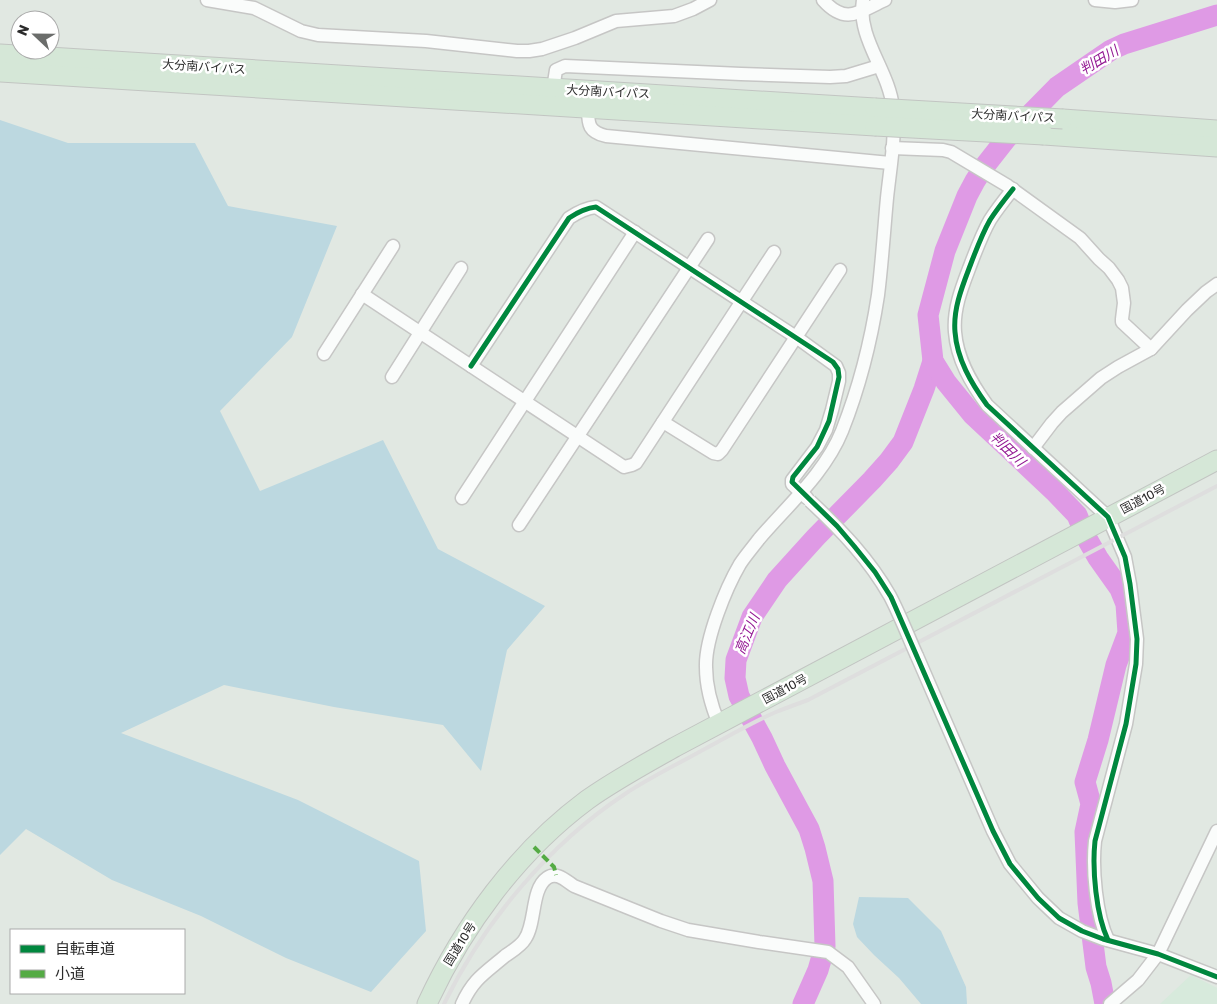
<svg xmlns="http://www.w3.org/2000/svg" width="1217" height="1004" font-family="Rubik,'Noto Sans JP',sans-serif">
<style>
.education{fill:#d7eadc}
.green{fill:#bcd8e0}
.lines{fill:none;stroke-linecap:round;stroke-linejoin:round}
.river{stroke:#df9ae5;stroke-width:21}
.minor-casing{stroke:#c6c6c5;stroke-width:15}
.highway-casing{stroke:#c2c5c2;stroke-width:21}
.minor{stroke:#fafcfb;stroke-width:12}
.highway{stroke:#d5e7d7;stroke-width:19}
.rail{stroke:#dedede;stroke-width:4}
.minor-bridge-casing{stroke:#c6c6c5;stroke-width:15;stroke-linecap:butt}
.highway-bridge-casing{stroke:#c2c5c2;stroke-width:21;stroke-linecap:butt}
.minor-bridge{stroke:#fafcfb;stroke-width:12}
.highway-bridge{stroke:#d5e7d7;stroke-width:19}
.quiet{stroke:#54ab44;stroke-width:4;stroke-dasharray:8 4;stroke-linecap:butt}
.cycleway-casing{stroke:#fff;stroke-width:8}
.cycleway{stroke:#00873e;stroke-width:5}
.labels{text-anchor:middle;stroke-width:5;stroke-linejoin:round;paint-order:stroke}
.street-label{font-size:12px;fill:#2b2b2b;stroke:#fff}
.water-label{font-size:14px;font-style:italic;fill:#921792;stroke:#fff}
</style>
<rect width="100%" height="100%" fill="#e1e8e2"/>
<polygon class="education" points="1191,975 1217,988 1217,1004 1160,1004"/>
<g class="green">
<polygon points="0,120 68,143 195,143 228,206 337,226 292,337 220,411 260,491 383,440 438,549 545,606 507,650 481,771 443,725 334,707 224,685 121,733 298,800 419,861 426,931 371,992 286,958 201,916 112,880 26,829 0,855"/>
<polygon points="859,897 908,898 941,931 966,987 967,1004 921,1004 899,978 874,955 857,937 853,924"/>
</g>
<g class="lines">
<g class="river">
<polyline points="803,1004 818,970 825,946 823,881 815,848 809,829 775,766 762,738 739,696 735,678 736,660 752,617 777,580 816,537 872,480 889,461 903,442 924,389 933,361"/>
<polyline points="1105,1004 1101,983 1096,967 1088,903 1085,832 1091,804 1085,782 1098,740 1116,665 1128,633 1126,604 1120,589 1098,558 1086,537 1077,515 1054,491 972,414 946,382 933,361 928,315 945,251 967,196 975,181 984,167 1006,139 1057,87 1111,50 1124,44 1217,15"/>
</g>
<g class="minor-casing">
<g id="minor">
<polyline points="207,0 254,8 301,31 318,35 426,41 517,51 529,51 542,49 575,38 616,21 674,16 693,9 710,0"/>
<path d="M823 0C846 26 860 11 885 0"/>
<polyline points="1095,0 1115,2 1132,0"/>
<polyline points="553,89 556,70 565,66 741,74 830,77 846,76 879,66"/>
<path d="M588 109C588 125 589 132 606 136L890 163"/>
<polyline points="892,148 943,150 951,152 1008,186 1080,238 1099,259 1109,268 1118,280 1122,288 1124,303 1122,319 1122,322 1151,349"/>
<path d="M1013 189C1005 199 997 209 990 220 982 234 976 250 970 266 962 287 953 309 955 332 957 359 971 383 987 405L1108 517 1125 557 1130 584 1137 639 1136 664 1126 724 1095 841C1092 869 1096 915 1108 940"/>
<polyline points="362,294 624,467 632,465 636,463 774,252"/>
<polyline points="324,354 393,246"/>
<path d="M471 366 569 218C578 212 586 208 596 207L796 337 836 366 839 373V381L832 410 826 430 817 447 792 480V484L807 498"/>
<polyline points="392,377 461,268"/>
<polyline points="663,422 713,453 718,454 722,450 840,270"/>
<polyline points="1033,448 1052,423 1062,412 1101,378 1118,367 1151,349 1187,310 1206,292 1217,284"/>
<polyline points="462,498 635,232"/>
<polyline points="519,525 708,239"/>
<polyline points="917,656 993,831 1010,864 1038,898 1059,918 1082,931 1103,939 1158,954 1217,977"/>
<path d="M719 724C711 705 706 687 706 667 705 639 726 588 740 564 746 555 753 547 759 539 788 505 825 473 842 431 859 388 871 341 878 295 882 263 884 230 887 198 890 169 896 137 893 108 889 70 857 39 863 0"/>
<path d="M462 1004C473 979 485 973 505 956 512 951 521 946 525 939 536 923 531 889 547 878 557 871 566 881 574 886L661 921 688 930 759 942 828 952 848 967 874 1004"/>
<polyline points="1110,1004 1138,980 1158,954 1217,831"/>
</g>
</g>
<g class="highway-casing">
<g id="highway">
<polyline points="0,54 875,108"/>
<polyline points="0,72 875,126"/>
<polyline points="1063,119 1217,130"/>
<polyline points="1044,135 1217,147"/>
<path d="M427 1004C463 926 517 852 587 800 615 780 645 764 675 747L1217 460"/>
</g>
</g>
<use href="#minor" class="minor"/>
<use href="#highway" class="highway"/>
<path class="rail" d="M444 1004C484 922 549 844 625 794 649 778 676 765 701 751 726 738 750 723 776 712 786 708 797 704 808 700L1217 486"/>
<g class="minor-bridge-casing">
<path id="minor-bridge" d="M810 501C841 530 869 559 890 596 900 615 908 636 917 656"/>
</g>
<g class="highway-bridge-casing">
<g id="highway-bridge">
<polyline points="875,108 1063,119"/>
<polyline points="875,126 1044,135"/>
</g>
</g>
<use href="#minor-bridge" class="minor-bridge"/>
<use href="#highway-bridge" class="highway-bridge"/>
<polyline class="quiet" points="534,847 554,867 556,875"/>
<g class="cycleway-casing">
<g id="cycleway">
<path d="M1013 189C1005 199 997 209 990 220 982 234 976 250 970 266 962 287 953 309 955 332 957 359 971 383 987 405L1108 517 1125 557 1130 584 1137 639 1136 664 1126 724 1095 841C1092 869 1096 915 1108 940"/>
<path d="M471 366 569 218C578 212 586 208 596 207L833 362 838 369 839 377 829 421 817 447 793 477 792 482 837 526 854 546 875 572 891 597 993 831 1010 864 1038 898 1059 918 1082 931 1103 939 1158 954 1217 977"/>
</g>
</g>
<use href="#cycleway" class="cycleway"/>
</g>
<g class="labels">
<g class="street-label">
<text transform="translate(204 67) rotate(4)" y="4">大分南バイパス</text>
<text transform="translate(608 92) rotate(3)" y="4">大分南バイパス</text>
<text transform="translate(1013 116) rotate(3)" y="4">大分南バイパス</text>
<text transform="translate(1143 499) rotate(-28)" y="4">国道10号</text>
<text transform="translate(785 689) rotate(-28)" y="4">国道10号</text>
<text transform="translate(460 944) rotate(-58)" y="4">国道10号</text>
</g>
<g class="water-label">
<text transform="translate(1099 60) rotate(-31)" y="5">判田川</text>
<text transform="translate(1008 449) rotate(44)" y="5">判田川</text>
<text transform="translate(747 634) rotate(-67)" y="5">高江川</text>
</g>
</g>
<rect x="10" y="929" width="175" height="65" fill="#ffffff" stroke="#aaaaaa"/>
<rect x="20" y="945" width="25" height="8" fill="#00873e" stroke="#aaaaaa"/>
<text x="55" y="954" font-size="15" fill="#2b2b2b">自転車道</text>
<rect x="20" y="970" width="25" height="8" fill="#54ab44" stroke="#aaaaaa"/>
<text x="55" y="979" font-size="15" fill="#2b2b2b">小道</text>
<g transform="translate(35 35) rotate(292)"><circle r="24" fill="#ffffff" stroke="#aaaaaa"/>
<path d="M0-4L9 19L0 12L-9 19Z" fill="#6b6d6b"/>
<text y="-8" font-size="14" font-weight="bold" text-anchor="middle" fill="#2b2b2b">N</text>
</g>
</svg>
